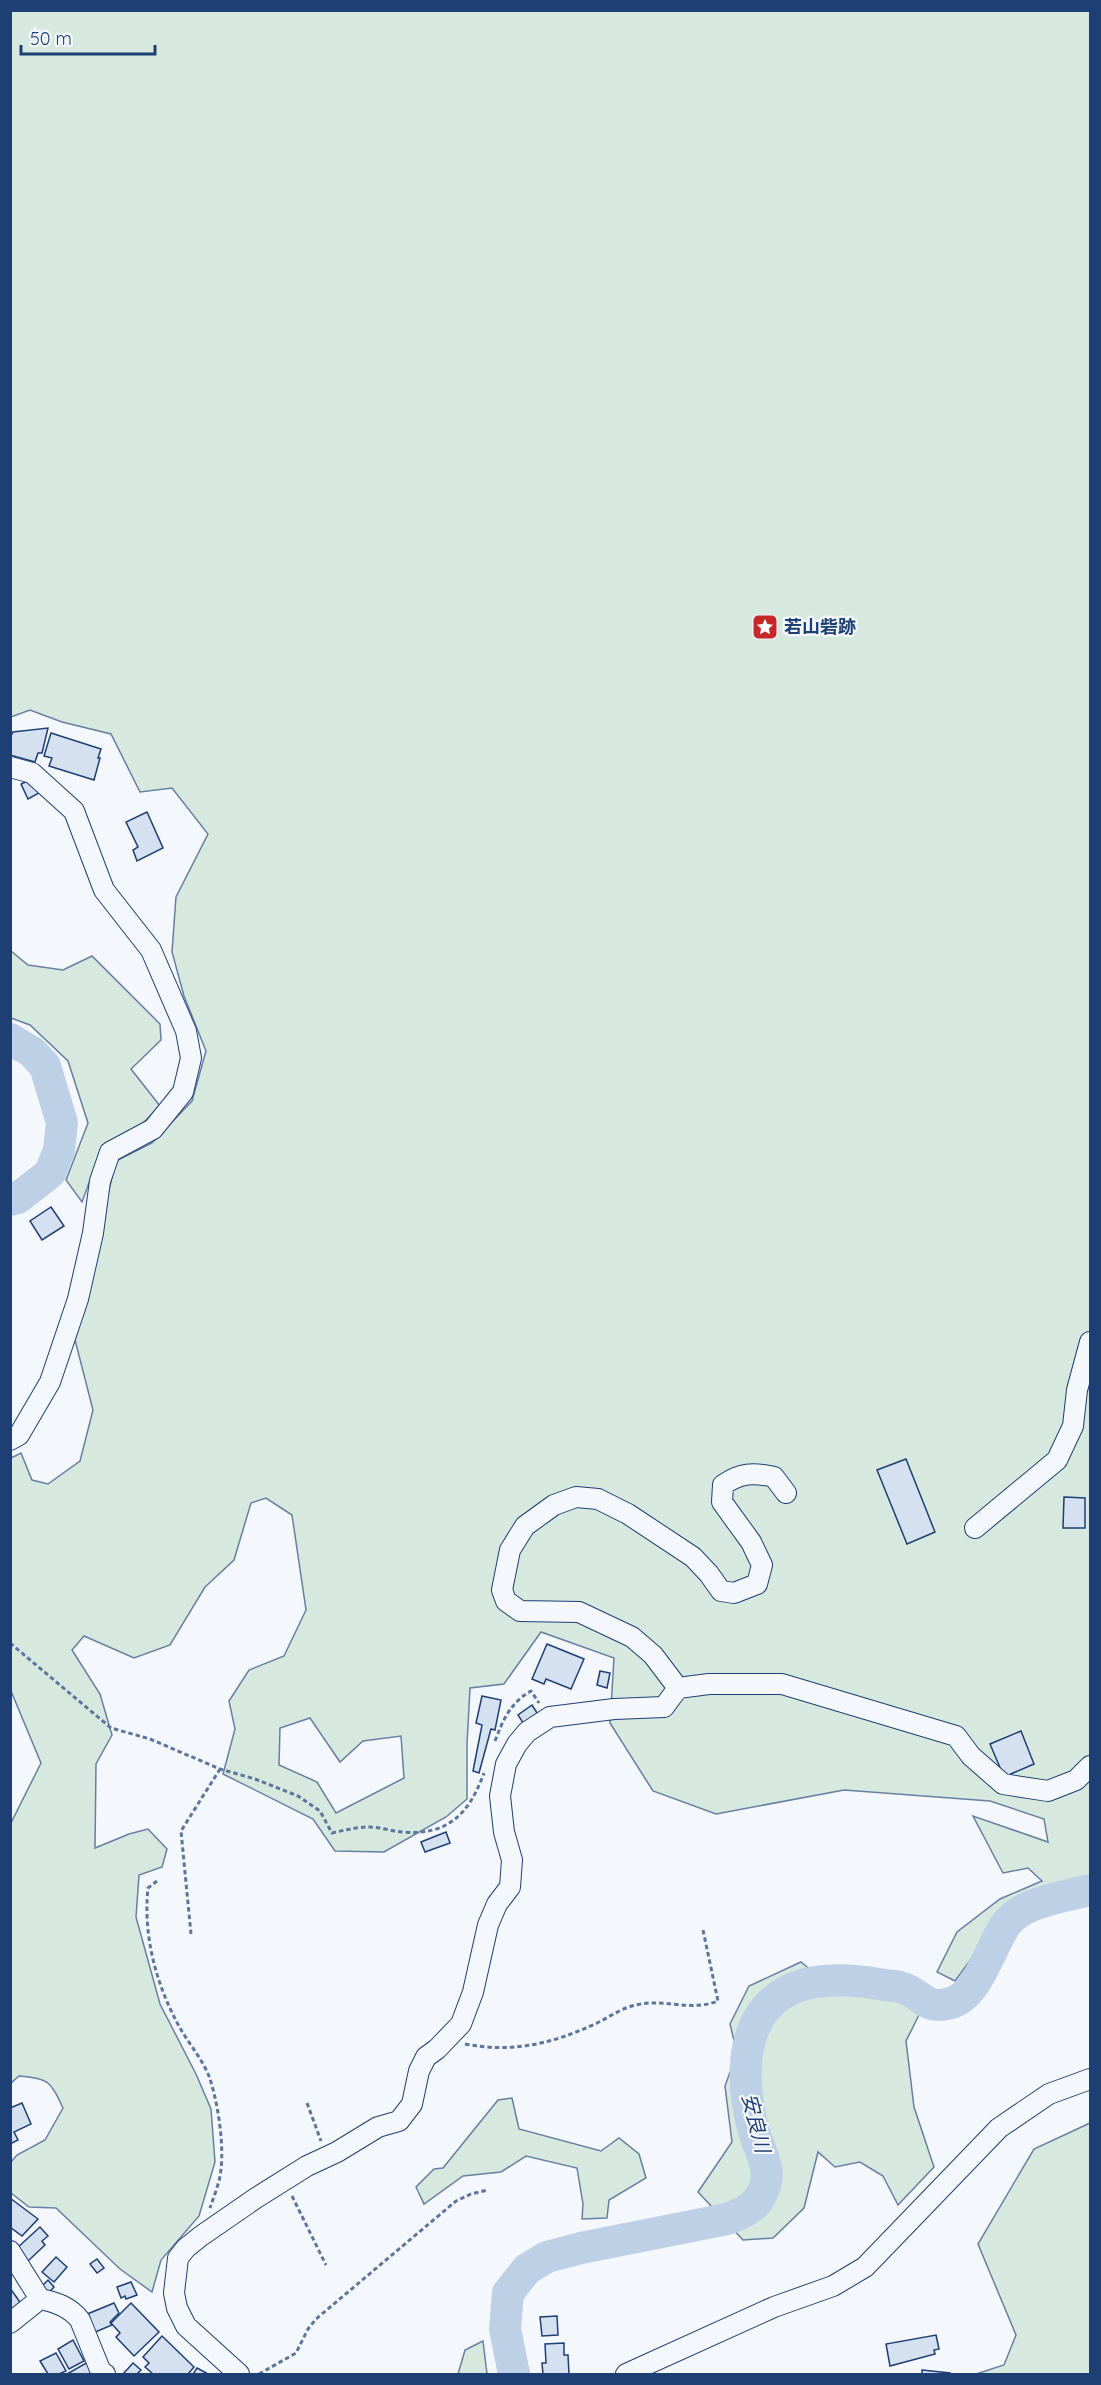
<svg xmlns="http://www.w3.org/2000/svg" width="1101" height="2385" font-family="Quicksand,'Noto Sans JP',sans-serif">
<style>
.green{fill:#d7e8df;stroke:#687fa3;stroke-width:1.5;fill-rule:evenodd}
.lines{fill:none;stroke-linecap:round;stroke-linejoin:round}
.river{stroke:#bed0e5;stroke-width:32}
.building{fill:#d5e0f0;stroke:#1d3f73;stroke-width:1.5}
.minor-casing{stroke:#1d3f73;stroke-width:22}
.path{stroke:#5e769c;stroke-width:3;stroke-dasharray:4.5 3;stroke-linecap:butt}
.minor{stroke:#f4f7fb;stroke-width:20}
.labels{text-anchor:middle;stroke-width:4.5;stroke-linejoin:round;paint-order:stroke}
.poi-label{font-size:18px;font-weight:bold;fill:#1d3f73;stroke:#f4f7fb;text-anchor:start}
.water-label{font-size:20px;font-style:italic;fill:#1d3f73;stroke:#f4f7fb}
</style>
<rect width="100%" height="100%" fill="#f4f7fb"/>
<g class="green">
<path d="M11 11H1090V1886L1007 1910 955 1981 937 1972 957 1932 1000 1899 1042 1881 1028 1868 1003 1873 973 1816 1048 1842 1044 1819 990 1801 844 1790 716 1814 653 1791 610 1723 614 1658 541 1632 504 1684 470 1688 467 1744V1799L446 1817 384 1852 335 1851 313 1819 223 1774 235 1729 229 1701 249 1670 284 1656 306 1610 292 1515 266 1498 251 1503 234 1560 205 1587 170 1645 134 1658 84 1636 72 1650 100 1694 112 1735 96 1764 95 1848 129 1834 148 1829 167 1849 162 1867 139 1875 136 1917 160 2004 196 2074 211 2109 215 2162 199 2216 161 2260 152 2292 120 2269 56 2208 29 2207 11 2193V2162L17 2155 45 2140 63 2108C51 2082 49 2078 19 2076L11 2083V1823L41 1763 11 1691V1458L21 1453 32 1480 48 1484 80 1461 93 1410 75 1340 93 1275 108 1194 116 1161 152 1143 192 1101 206 1051 184 996 172 952 176 897 208 834 172 788 140 792 111 734 62 722 30 710 11 717ZM310 1718 340 1762 363 1741 401 1736 404 1778 336 1813 317 1782 279 1765 280 1728Z"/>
<polygon points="11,951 28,965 63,970 92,956 160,1024 161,1040 131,1069 160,1106 142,1124 103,1145 82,1202 66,1180 88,1123 68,1061 30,1025 11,1018"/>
<polygon points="801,1962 834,1989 904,1996 920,2013 906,2041 914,2107 934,2167 898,2205 883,2176 860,2162 835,2167 818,2152 804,2208 773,2238 743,2240 698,2192 732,2142 725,2086 737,2053 730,2024 749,1986"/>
<polygon points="512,2098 519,2129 601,2151 619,2138 639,2154 646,2178 609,2200 607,2218 582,2219 583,2204 577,2168 526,2156 501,2172 463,2176 424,2204 416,2187 434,2169 443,2168 498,2100"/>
<polygon points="1090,2123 1090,2374 976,2374 1004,2365 1016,2335 978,2244 1034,2149"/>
<polygon points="483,2341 487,2374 458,2374 465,2350"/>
</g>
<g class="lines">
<g class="river">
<polyline points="10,1039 32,1052 45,1066 62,1123 59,1150 50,1173 18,1198 10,1200"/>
<path d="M514 2374 505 2329 508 2293 527 2269 547 2257 581 2248 727 2219C738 2215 754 2209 760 2197 775 2173 761 2155 754 2132 744 2095 739 2047 762 2013 789 1976 838 1977 879 1984 887 1986 898 1985 906 1989 924 1997 926 2010 951 2003 979 1995 991 1944 1007 1923 1023 1902 1066 1896 1090 1890"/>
</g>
</g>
<g class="building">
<polygon points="48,728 42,753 38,753 35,762 10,755 10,737 13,732"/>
<polygon points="51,733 101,749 98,758 100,758 94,780 49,766 52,758 44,756"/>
<polygon points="32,779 39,793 28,799 21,784"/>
<polygon points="147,812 163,848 137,861 133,850 138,847 126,822"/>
<polygon points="51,1207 64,1226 42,1240 30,1221"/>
<polygon points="906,1459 935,1532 907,1544 877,1470"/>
<polygon points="1064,1497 1085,1498 1085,1528 1063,1528"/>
<polygon points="547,1644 584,1659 571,1689 546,1679 544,1684 532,1679"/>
<polygon points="600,1671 610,1673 607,1688 597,1685"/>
<polygon points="482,1696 501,1700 495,1730 491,1729 479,1773 473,1771 482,1725 476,1723"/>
<polygon points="532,1705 539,1716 525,1726 518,1715"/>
<polygon points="1021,1731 1034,1764 1004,1777 990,1744"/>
<polygon points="446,1832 450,1843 425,1852 421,1842"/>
<polygon points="22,2103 31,2124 14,2132 18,2140 10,2144 10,2108"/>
<polygon points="10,2198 38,2219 22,2236 10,2227"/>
<polygon points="40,2227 48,2236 42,2241 45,2245 27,2262 16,2249"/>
<polygon points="56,2257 67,2267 54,2282 42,2272"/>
<polygon points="97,2259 104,2268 97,2273 90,2264"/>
<polygon points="48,2280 54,2287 47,2295 40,2288"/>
<polygon points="131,2282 137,2295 126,2299 125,2296 121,2298 117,2287"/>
<polygon points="10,2288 22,2305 10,2313"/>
<polygon points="114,2303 119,2313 110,2322 112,2325 93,2333 85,2315"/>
<polygon points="131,2303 159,2332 134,2356 116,2337 120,2333 111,2323"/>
<polygon points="557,2316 558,2335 542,2336 540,2317"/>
<polygon points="936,2335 939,2349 934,2350 935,2354 890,2366 886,2344"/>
<polygon points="162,2336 194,2367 188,2374 153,2374 145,2367 149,2363 143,2357"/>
<polygon points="73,2340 84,2361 69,2369 58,2349"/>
<polygon points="564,2343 564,2355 568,2355 569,2374 543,2374 542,2363 546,2363 545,2344"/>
<polygon points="56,2353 66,2371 59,2374 48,2374 40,2361"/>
<polygon points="88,2362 95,2374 67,2374"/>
<polygon points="133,2363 141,2370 137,2374 123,2374"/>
<polygon points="197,2368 208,2374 193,2374"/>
<polygon points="922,2370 950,2373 950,2374 922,2374"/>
</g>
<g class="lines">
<g class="minor-casing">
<g id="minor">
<polyline points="10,767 32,773 74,811 104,890 151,950 186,1031 191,1058 183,1092 153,1129 110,1152 100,1181 93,1233 78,1299 50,1382 19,1435 10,1440"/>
<polyline points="975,1528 1057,1460 1073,1426 1077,1390 1090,1342"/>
<path d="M678 1688 653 1655 632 1637 579 1612 520 1611 506 1601 502 1590 510 1550 525 1526 554 1505 576 1497 598 1499 628 1514 693 1557 709 1574 721 1591 734 1593 757 1584 762 1565 751 1542 722 1502 723 1485C740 1473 753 1472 774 1477L786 1493"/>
<polyline points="10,2251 40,2299"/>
<path d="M10 2323 40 2299C56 2302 70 2307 80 2320L101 2372 105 2374"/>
<polyline points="239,2374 186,2326 177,2308 174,2293 178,2258 186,2248 201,2236 256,2198 307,2166 337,2152 378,2127 399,2121 412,2104 419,2071 426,2057 437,2049 461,2024 473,1992 488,1925 497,1904 510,1887 512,1860 504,1832 500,1796 506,1764 517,1744 527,1732 550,1717 614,1709 664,1707 678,1688 709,1684 782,1684 956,1736 971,1756 1003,1784 1048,1791 1076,1780 1090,1766"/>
<polyline points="626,2374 774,2307 833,2286 865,2267 999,2128 1049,2094 1090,2079"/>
</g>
</g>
<g class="path">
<path d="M10 1643 111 1728 150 1739 220 1769 255 1779 298 1796 320 1811 332 1833C345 1830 357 1827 369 1827 380 1827 391 1831 402 1832 448 1836 469 1814 484 1773"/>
<path d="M495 1741C503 1720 510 1703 531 1691L539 1703"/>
<path d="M157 1881 148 1888C143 1936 156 1985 180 2028 189 2044 204 2061 210 2079 218 2104 224 2143 221 2169 220 2182 214 2196 210 2208"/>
<polyline points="191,1934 181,1831 220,1769"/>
<path d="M465 2044C513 2053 551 2044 595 2024 608 2018 621 2008 636 2005 662 1998 690 2012 718 2001L703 1930"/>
<polyline points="307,2103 321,2141"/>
<polyline points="292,2196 326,2265"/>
<polyline points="259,2374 296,2353 308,2329 316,2319 456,2201 471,2194 488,2190"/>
</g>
<use href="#minor" class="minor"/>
</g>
<defs>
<g id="sight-square" transform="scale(1.35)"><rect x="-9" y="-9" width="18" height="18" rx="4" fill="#c62828" stroke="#f4f7fb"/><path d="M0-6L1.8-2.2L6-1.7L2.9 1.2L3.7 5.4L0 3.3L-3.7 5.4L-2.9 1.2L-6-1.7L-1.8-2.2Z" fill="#fff"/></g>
</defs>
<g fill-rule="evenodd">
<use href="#sight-square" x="765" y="627"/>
</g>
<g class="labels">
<g class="poi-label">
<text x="784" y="633">若山砦跡</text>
</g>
<g class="water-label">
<text transform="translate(756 2123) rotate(76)" y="7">安良川</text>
</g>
</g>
<rect width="1101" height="2385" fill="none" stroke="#1d3f73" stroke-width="24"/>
<path d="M21 45v9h134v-9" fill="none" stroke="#1d3f73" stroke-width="3"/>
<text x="30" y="45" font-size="18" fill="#1d3f73" stroke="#f4f7fb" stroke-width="4.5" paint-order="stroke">50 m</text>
</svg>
